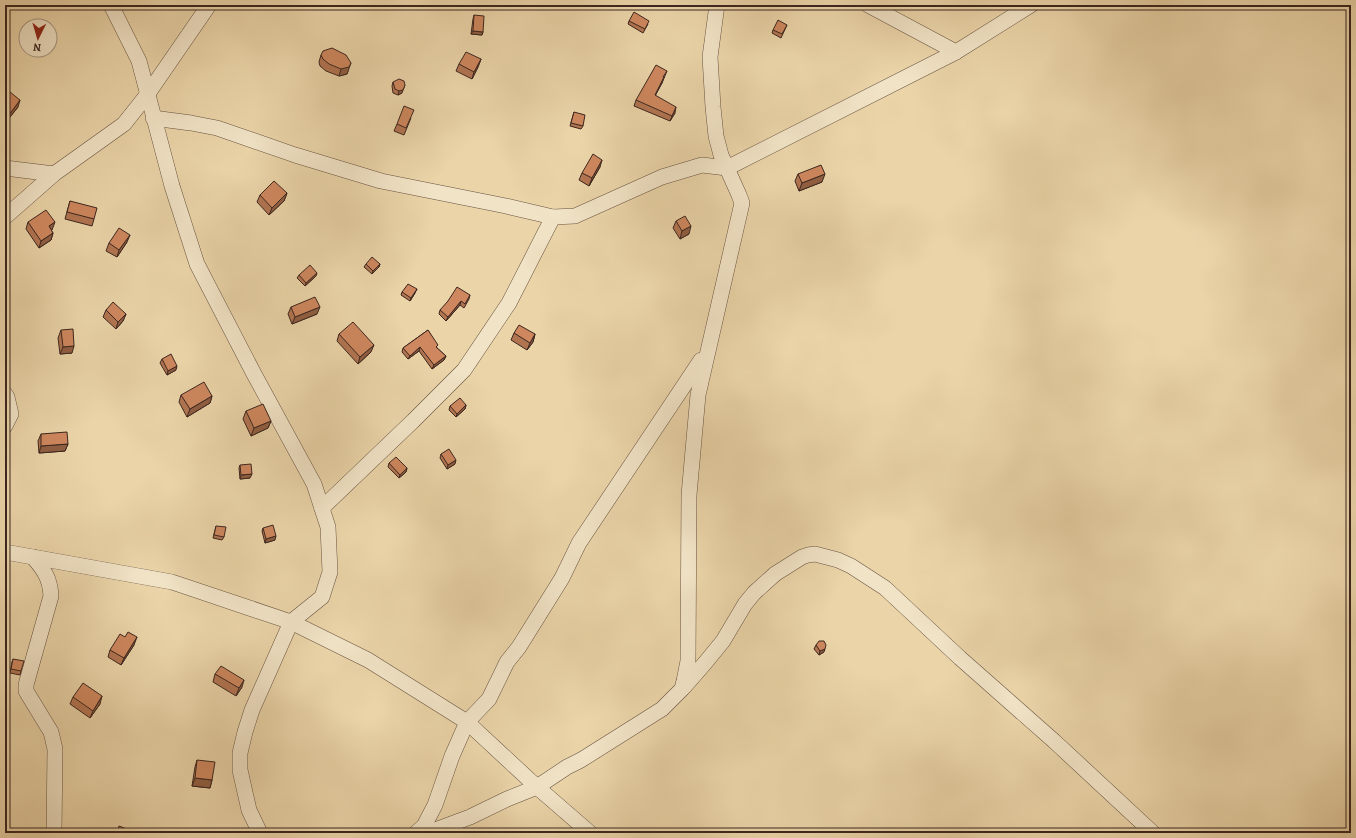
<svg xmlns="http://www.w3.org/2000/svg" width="1356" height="838" font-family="Alegreya,serif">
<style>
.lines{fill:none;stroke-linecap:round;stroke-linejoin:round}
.street-casing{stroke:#675241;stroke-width:16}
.street{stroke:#f1e3c6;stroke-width:15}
.wall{fill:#b17451;stroke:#3b261f}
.shaded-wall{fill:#905e42;stroke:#3b261f}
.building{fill:#ce875e;stroke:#3b261f}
</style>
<rect width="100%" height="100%" fill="#ead4a8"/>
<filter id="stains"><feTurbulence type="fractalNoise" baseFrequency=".005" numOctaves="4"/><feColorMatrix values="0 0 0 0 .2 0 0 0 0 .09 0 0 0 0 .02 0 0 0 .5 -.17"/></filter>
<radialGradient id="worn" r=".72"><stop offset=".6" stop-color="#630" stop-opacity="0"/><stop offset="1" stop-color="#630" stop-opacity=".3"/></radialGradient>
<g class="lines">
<g class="street-casing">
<g id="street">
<polyline points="111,5 139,61 172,186 197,264 254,374 314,484 328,527 330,572 322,597 291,622 252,710 245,732 240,753 240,770 249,810 260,833"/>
<polyline points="868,5 956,52"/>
<polyline points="153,118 191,123 217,128 295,155 381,181 506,206 553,217 575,216 662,177 702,165 727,168 956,52 1031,5"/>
<polyline points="5,168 54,174"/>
<polyline points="5,217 54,174 124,124 147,95 209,5"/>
<polyline points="5,394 7,397 11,414 5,426"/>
<polyline points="322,508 413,421 464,370 509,303 553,217"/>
<polyline points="5,552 172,582 291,622 368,660 467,722 537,787 590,833"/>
<path d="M33 557C44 570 50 578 51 596L29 674 26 685V691L51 732 55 749 54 833"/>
<polyline points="684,687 705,663 723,641 745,604 754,593 775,574 802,557 808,555 815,554 838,560 851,566 885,588 960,658 1054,741 1153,833"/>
<polyline points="416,833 424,826 435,805 452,756 467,722 489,699 507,662 519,647 562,578 579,543 701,360"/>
<polyline points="427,833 470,817 507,799 537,787 567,767 581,760 662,709 682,689 684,681 688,661 689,495 698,395 742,203 739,195 721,155 716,136 713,107 710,57 717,5"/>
</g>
</g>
<use href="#street" class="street"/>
</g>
<g class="wall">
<polygon points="474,15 483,32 482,35 471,34 473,19"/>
<polygon points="629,21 648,24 643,33 628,24"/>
<polygon points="787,25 781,38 772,33 773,30"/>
<polygon points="321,55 348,71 347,74 339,76 326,71 320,66 319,62"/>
<polygon points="481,59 478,67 472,79 456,71 459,64"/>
<polygon points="667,71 662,83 655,95 675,113 670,121 634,106 636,100"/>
<polygon points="393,82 402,93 398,95 393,93 392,86"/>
<polygon points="5,88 18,107 6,122 5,121"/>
<polygon points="574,112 583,126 581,129 570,126"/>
<polygon points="411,118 404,135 394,131 397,124"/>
<polygon points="600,167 589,186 579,180 582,173"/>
<polygon points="798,174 822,182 799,191 795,181"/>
<polygon points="287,193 284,201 269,215 257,202 260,195"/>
<polygon points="70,201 94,219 92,226 65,219"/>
<polygon points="676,221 689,234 680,239 673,228"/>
<polygon points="28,222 52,230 51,230 53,233 51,240 39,248 26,229"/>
<polygon points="127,242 117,257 106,251 109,243"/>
<polygon points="366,264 380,264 379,267 372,274 364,267"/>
<polygon points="299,275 316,276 305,286 297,278"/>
<polygon points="402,292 415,293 410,301 401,295"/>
<polygon points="470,295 469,299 464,308 460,305 446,321 439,314 440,310"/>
<polygon points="291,307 317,314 292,324 288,314"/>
<polygon points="106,310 126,314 123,321 116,329 103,317"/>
<polygon points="61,330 72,353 60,354 58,338"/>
<polygon points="428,330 437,348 446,356 444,360 432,369 419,351 408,359 402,352 403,348"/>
<polygon points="514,333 535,334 533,342 527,350 511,340"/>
<polygon points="339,334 371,352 358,364 337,341"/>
<polygon points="162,359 176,370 167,375 160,363"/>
<polygon points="181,395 212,396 210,403 187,417 179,402"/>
<polygon points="466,405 465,409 456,417 449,410 450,406"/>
<polygon points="246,411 271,421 268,428 251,436 243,419"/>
<polygon points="41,434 68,444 65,451 39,453 38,441"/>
<polygon points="441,454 455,464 447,469 440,458"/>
<polygon points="389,463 407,468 406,472 399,478 388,467"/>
<polygon points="240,465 250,478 240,479 239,468"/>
<polygon points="216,526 224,537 222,540 213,538"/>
<polygon points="263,528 275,540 265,543 262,531"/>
<polygon points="134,645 121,665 108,657 110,650"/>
<polygon points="816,645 824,652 819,655 814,649"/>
<polygon points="13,659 21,671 20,675 10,673 12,662"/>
<polygon points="215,674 242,687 236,696 213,682"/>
<polygon points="73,697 100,704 90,718 70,704"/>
<polygon points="197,760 212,780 210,788 192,786 195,767"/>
</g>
<g class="shaded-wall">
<polygon points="473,31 483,32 482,35 471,34"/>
<polygon points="481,59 478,67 472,79 474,72"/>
<polygon points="351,63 347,74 339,76 341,69"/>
<polygon points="664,77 662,83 653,100 655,95"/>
<polygon points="405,85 402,93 398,95 399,91"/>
<polygon points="20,100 18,107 6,122 9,115"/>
<polygon points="676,107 675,113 670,121 672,116"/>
<polygon points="602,160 600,167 589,186 592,178"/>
<polygon points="825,174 822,182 799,191 802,183"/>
<polygon points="287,193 284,201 269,215 272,208"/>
<polygon points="55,222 52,230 46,234 49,226"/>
<polygon points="691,226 689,234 680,239 682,231"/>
<polygon points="53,233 51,240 39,248 41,241"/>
<polygon points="130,235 127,242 117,257 119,250"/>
<polygon points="380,264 379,267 372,274 373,271"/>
<polygon points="317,273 316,276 305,286 306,283"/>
<polygon points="417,289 415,293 410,301 411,298"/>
<polygon points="461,301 460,305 446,321 448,317"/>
<polygon points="320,307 317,314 292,324 295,317"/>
<polygon points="126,314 123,321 116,329 118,322"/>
<polygon points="535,334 533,342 527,350 530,343"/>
<polygon points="374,345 371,352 358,364 360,357"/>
<polygon points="74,346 72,353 60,354 63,347"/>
<polygon points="420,347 419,351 408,359 410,356"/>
<polygon points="446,356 444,360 432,369 434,365"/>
<polygon points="177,366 176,370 167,375 168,371"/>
<polygon points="212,396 210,403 187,417 190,409"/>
<polygon points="466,405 465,409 456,417 457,414"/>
<polygon points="271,421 268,428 251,436 254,428"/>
<polygon points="68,444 65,451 39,453 41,446"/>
<polygon points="456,460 455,464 447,469 448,465"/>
<polygon points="407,468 406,472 399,478 400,475"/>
<polygon points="252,474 250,478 240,479 241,475"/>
<polygon points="276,536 275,540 265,543 266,539"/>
<polygon points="137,637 134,645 121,665 124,658"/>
<polygon points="825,649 824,652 819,655 820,651"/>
<polygon points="244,680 242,687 236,696 239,688"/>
<polygon points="102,696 100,704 90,718 93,711"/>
<polygon points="195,778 212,780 210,788 192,786"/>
</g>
<g class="building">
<polygon points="634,12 649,21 645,29 629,21"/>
<polygon points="474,15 484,16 483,32 473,31"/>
<polygon points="778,20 787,25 782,34 773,30"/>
<polygon points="332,48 346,55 351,63 349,67 341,69 329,64 323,59 321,55 323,51"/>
<polygon points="466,52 481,59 474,72 459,64"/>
<polygon points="656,65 667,71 663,77 664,77 655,95 676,107 672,116 636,100"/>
<polygon points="399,79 404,81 405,85 403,90 399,91 395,89 393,82"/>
<polygon points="5,88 20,100 9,115 5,112"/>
<polygon points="404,106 414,110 406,128 397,124"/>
<polygon points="574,112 585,115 583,126 571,123"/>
<polygon points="593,154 602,160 592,178 582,173"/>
<polygon points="821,165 825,174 802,183 798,174"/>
<polygon points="274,181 287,193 272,208 260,195"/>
<polygon points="70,201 97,208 94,219 67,212"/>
<polygon points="46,210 55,222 49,226 53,233 41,241 28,222"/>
<polygon points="685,216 691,226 682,231 676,221"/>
<polygon points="119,228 130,235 119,250 109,243"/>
<polygon points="372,257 380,264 373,271 366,264"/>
<polygon points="310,265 317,273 306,283 299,275"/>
<polygon points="408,284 417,289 411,298 402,292"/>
<polygon points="457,287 470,295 465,304 461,301 448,317 440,310 448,301"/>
<polygon points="315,297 320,307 295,317 291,307"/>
<polygon points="113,302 126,314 118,322 106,310"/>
<polygon points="353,322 374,345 360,357 339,334"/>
<polygon points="519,325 535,334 530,343 514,333"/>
<polygon points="73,329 74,346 63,347 61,330"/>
<polygon points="428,330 438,345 436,347 446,356 434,365 420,347 410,356 403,348"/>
<polygon points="171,354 177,366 168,371 162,359"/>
<polygon points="204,382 212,396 190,409 181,395"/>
<polygon points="460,398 466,405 457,414 450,406"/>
<polygon points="263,404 271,421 254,428 246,411"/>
<polygon points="67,432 68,444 41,446 41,434"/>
<polygon points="449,449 456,460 448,465 441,454"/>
<polygon points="396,457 407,468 400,475 389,463"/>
<polygon points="251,464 252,474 241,475 240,465"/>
<polygon points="273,525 276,536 266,539 263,528"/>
<polygon points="216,526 226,527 224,537 214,535"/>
<polygon points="128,632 137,637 124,658 110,650 120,634 125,637"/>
<polygon points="819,641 824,641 826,645 825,649 820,651 816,645"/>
<polygon points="13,659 24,661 21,671 11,669"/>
<polygon points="221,666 244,680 239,688 215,674"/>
<polygon points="83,683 102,696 93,711 73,697"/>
<polygon points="197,760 215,762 212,780 195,778"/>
<polygon points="119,826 132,831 131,833 117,833"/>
</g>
<rect width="1356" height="838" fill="none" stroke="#ead4a8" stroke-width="20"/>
<rect x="6" y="6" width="1344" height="826" fill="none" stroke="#3b261f" stroke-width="2"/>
<rect x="10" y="10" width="1336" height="818" fill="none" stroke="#3b261f"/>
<g transform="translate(38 38) rotate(185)"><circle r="19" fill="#f1e3c6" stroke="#a89783"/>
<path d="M0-3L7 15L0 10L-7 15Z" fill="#8f2418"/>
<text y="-6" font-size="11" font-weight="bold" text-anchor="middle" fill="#3b261f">N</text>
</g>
<rect width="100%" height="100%" filter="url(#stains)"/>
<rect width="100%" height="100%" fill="url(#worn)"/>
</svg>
